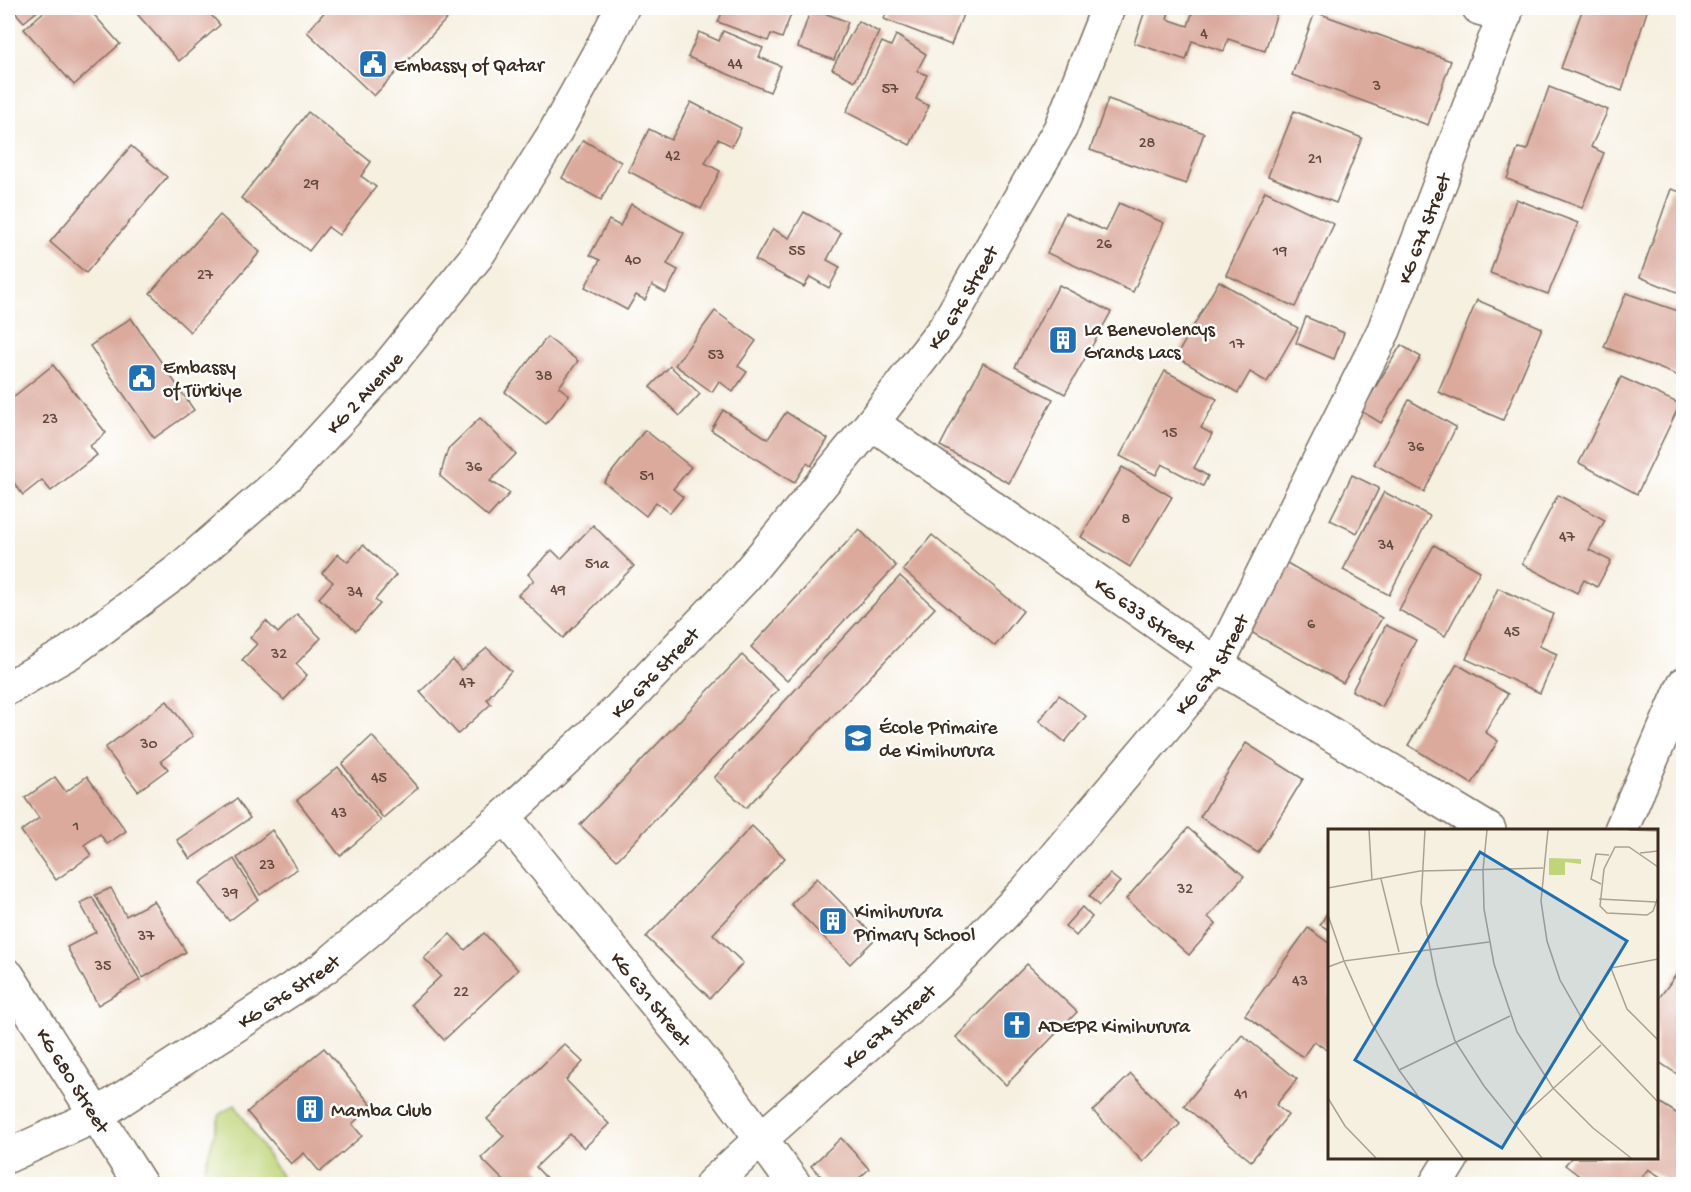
<svg xmlns="http://www.w3.org/2000/svg" width="1691" height="1192" font-family="'Gochi Hand',sans-serif">
<style>
.green{fill:#c0d579;stroke:#7e804c;stroke-width:1.5}
.building{fill:#dbaa9d}
.lines{fill:none;stroke-linecap:round;stroke-linejoin:round}
.minor-casing{stroke:#7c6f62;stroke-width:36}
.minor{stroke:#fff;stroke-width:33}
.labels{text-anchor:middle;stroke-width:5;stroke-linejoin:round;paint-order:stroke}
.number-label{font-size:16px;fill:#634a3e}
.poi-label{font-size:20px;fill:#3b2a1e;stroke:#fff;text-anchor:start}
.street-label{font-size:20px;fill:#3b2a1e;stroke:#fff}
.inset-road{fill:none;stroke:#aba193;stroke-width:1.5}
.view{fill:#1f6fb2;fill-opacity:0.15;stroke:#1f6fb2;stroke-width:3}
.inset-edge{fill:none;stroke:#3b2a1e;stroke-width:3}
</style>
<rect width="100%" height="100%" fill="#fff"/>
<filter id="ink" filterUnits="userSpaceOnUse"><feTurbulence type="fractalNoise" baseFrequency=".0167" numOctaves="2"/><feDisplacementMap in="SourceGraphic" scale="12" xChannelSelector="R" yChannelSelector="G"/><feConvolveMatrix kernelMatrix="1 2 1 2 8 2 1 2 1" color-interpolation-filters="sRGB"/></filter>
<filter id="wash" filterUnits="userSpaceOnUse"><feTurbulence type="fractalNoise" baseFrequency=".008" numOctaves="4" result="noise"/><feDisplacementMap in="SourceGraphic" scale="24" xChannelSelector="R" yChannelSelector="G"/><feGaussianBlur stdDeviation="1.35" result="paint"/><feColorMatrix in="noise" values="0 0 0 0 0 0 0 0 0 0 0 0 0 0 0 0 0 1.4 0 .05"/><feComposite in="paint" operator="in"/></filter>
<g filter="url(#wash)">
<rect width="100%" height="100%" fill="#f6f0e1"/>
<polygon class="green" points="235,1105 281,1176 282,1184 213,1184 204,1169 220,1114"/>
<g id="blocks">
<g class="building">
<polygon points="11,8 41,8 24,22"/>
<polygon points="48,8 88,8 120,44 74,85 24,29"/>
<polygon points="146,8 205,8 220,25 179,61 138,15"/>
<polygon points="328,8 457,8 374,96 307,32"/>
<polygon points="724,8 789,8 793,9 782,38 771,34 768,41 718,22"/>
<polygon points="811,8 848,22 834,60 798,47"/>
<polygon points="888,8 975,8 972,14 964,12 951,45 884,19"/>
<polygon points="1146,8 1170,8 1167,19 1188,26 1194,8 1273,8 1278,9 1265,51 1228,39 1224,51 1192,41 1186,60 1134,43"/>
<polygon points="1583,8 1648,8 1622,91 1561,68"/>
<polygon points="1315,12 1451,61 1428,125 1292,75"/>
<polygon points="858,21 879,32 855,81 832,69"/>
<polygon points="723,31 763,48 759,57 781,66 770,92 688,57 699,32 719,41"/>
<polygon points="896,35 926,54 917,71 927,75 916,99 929,106 910,145 846,112 882,42 891,46"/>
<polygon points="1549,87 1608,110 1591,147 1604,153 1582,208 1507,179 1518,148 1527,150"/>
<polygon points="1108,99 1204,133 1186,184 1090,150"/>
<polygon points="691,102 741,128 732,146 718,139 705,163 720,171 701,209 628,171 649,129 671,140"/>
<polygon points="1294,111 1362,138 1336,203 1268,176"/>
<polygon points="308,112 371,162 361,176 376,187 339,235 328,227 309,251 241,198"/>
<polygon points="583,140 621,162 601,200 562,178"/>
<polygon points="131,146 167,177 86,273 50,242"/>
<polygon points="1671,189 1684,193 1684,295 1640,277"/>
<polygon points="1265,191 1334,224 1295,307 1226,275"/>
<polygon points="1516,199 1578,223 1548,294 1490,273"/>
<polygon points="1119,203 1164,223 1133,292 1047,253 1065,213 1106,231"/>
<polygon points="631,204 684,233 667,264 678,270 666,293 652,285 645,300 636,295 627,310 585,287 600,260 590,255 609,220 620,226"/>
<polygon points="804,212 841,233 827,260 840,267 829,288 810,277 804,287 755,260 773,229 789,238"/>
<polygon points="220,215 260,252 190,332 150,293"/>
<polygon points="1219,281 1298,328 1267,382 1250,372 1238,393 1176,357"/>
<polygon points="1059,285 1111,312 1065,394 1015,367"/>
<polygon points="1626,293 1684,313 1684,378 1604,347"/>
<polygon points="1477,300 1542,328 1503,420 1438,392"/>
<polygon points="715,311 756,341 738,366 747,372 733,392 719,381 712,392 675,365"/>
<polygon points="1306,317 1344,333 1334,359 1296,343"/>
<polygon points="131,318 194,410 154,438 90,346"/>
<polygon points="547,337 578,361 559,387 569,395 546,424 505,392"/>
<polygon points="1401,345 1421,357 1381,423 1361,411"/>
<polygon points="983,363 1053,399 1009,483 940,446"/>
<polygon points="53,365 106,433 90,446 97,455 51,491 42,480 23,495 8,475 8,401"/>
<polygon points="670,366 700,394 680,416 650,387"/>
<polygon points="1165,371 1217,399 1201,428 1212,434 1194,468 1208,476 1203,486 1162,464 1156,475 1120,456"/>
<polygon points="1621,377 1680,404 1637,494 1579,463"/>
<polygon points="1409,400 1456,427 1424,492 1374,464"/>
<polygon points="723,410 768,439 786,412 828,439 811,466 807,463 794,483 711,430"/>
<polygon points="480,418 516,454 490,481 510,493 488,517 440,476 448,449"/>
<polygon points="645,430 691,467 673,489 683,497 670,513 656,502 646,516 604,482"/>
<polygon points="1122,467 1172,497 1130,567 1081,537"/>
<polygon points="1352,475 1379,488 1357,533 1330,520"/>
<polygon points="1384,492 1430,516 1389,595 1343,570"/>
<polygon points="1558,495 1605,520 1589,550 1611,561 1597,587 1584,580 1577,593 1522,564"/>
<polygon points="593,525 634,566 563,638 518,595 534,580 528,574 552,550 561,559"/>
<polygon points="859,529 896,566 787,681 751,647"/>
<polygon points="932,535 1023,611 995,646 903,570"/>
<polygon points="363,545 396,575 375,600 380,604 356,631 319,598 333,582 322,573 338,554 348,562"/>
<polygon points="1434,545 1480,571 1445,636 1399,610"/>
<polygon points="1275,556 1382,618 1343,683 1240,626"/>
<polygon points="900,576 935,608 746,808 714,778"/>
<polygon points="1498,588 1553,614 1539,646 1557,654 1540,693 1466,659"/>
<polygon points="297,614 321,638 296,664 307,675 284,700 242,660 257,644 250,638 266,621 278,633"/>
<polygon points="1386,625 1416,640 1382,707 1352,691"/>
<polygon points="487,648 511,671 487,699 491,704 458,734 420,692 453,660 461,670"/>
<polygon points="742,655 778,690 617,860 580,825"/>
<polygon points="1457,664 1508,694 1485,732 1498,741 1472,784 1408,745"/>
<polygon points="1059,695 1086,716 1065,742 1039,721"/>
<polygon points="167,701 193,736 161,761 168,769 138,791 105,748"/>
<polygon points="372,736 418,788 383,818 342,764"/>
<polygon points="1246,743 1303,779 1258,853 1200,817"/>
<polygon points="338,767 381,821 340,856 297,800"/>
<polygon points="87,776 126,831 107,844 100,834 84,845 91,855 56,880 21,831 39,818 25,798 55,777 66,792"/>
<polygon points="237,799 250,818 190,859 177,840"/>
<polygon points="752,826 785,858 713,934 743,963 710,998 646,937"/>
<polygon points="1188,828 1244,876 1208,917 1216,924 1189,955 1126,899"/>
<polygon points="272,830 297,869 260,895 237,858"/>
<polygon points="234,859 258,899 229,921 200,883"/>
<polygon points="1110,874 1120,882 1099,906 1089,896"/>
<polygon points="817,878 876,938 850,964 791,904"/>
<polygon points="111,888 126,916 154,901 186,952 143,978 95,895"/>
<polygon points="92,897 140,980 98,1005 67,947 96,932 80,903"/>
<polygon points="1082,907 1092,917 1076,936 1065,926"/>
<polygon points="1330,908 1330,930 1320,925"/>
<polygon points="1308,928 1330,944 1330,1046 1327,1050 1314,1041 1303,1057 1245,1015"/>
<polygon points="484,933 518,970 444,1040 411,1004 441,976 424,958 450,934 465,950"/>
<polygon points="1027,964 1077,1012 1006,1085 956,1037"/>
<polygon points="1684,964 1684,1063 1677,1074 1656,1060 1656,1002"/>
<polygon points="1242,1035 1297,1079 1276,1105 1288,1115 1251,1161 1184,1106"/>
<polygon points="564,1044 583,1062 566,1080 609,1124 584,1148 570,1134 536,1167 549,1181 546,1184 507,1184 481,1158 504,1136 487,1119"/>
<polygon points="324,1048 372,1106 352,1124 362,1136 320,1172 304,1153 291,1164 247,1112"/>
<polygon points="1131,1074 1180,1124 1143,1162 1093,1111"/>
<polygon points="1656,1100 1684,1118 1684,1184 1672,1184 1648,1169 1637,1184 1590,1184 1565,1165 1571,1158 1656,1158"/>
<polygon points="841,1138 869,1169 853,1184 829,1184 811,1166"/>
</g>
</g>
</g>
<g filter="url(#ink)">
<use href="#blocks" fill-opacity="0" stroke="#7c6f62" stroke-width="1.5"/>
<g class="lines">
<g class="minor-casing">
<g id="minor">
<polyline points="1479,8 1505,15"/>
<path id="s1" d="M872 423 1217 665 1489 830"/>
<path id="s2" d="M8 688 70 652 178 571 287 476 389 365 477 256 554 134 604 44 622 8"/>
<path id="s3" d="M504 817 718 1080 794 1184"/>
<polyline points="1621,830 1684,684"/>
<path id="s4" d="M8 976 140 1184"/>
<path id="s5" d="M8 1156 97 1115 324 968 504 817 620 708 744 578 872 423 945 328 1060 129 1108 8"/>
<path id="s6" d="M712 1184 762 1138 941 979 1027 890 1217 665 1384 330 1507 8"/>
<polyline points="1436,1184 1452,1158"/>
</g>
</g>
<use href="#minor" class="minor"/>
</g>
</g>
<defs>
<g id="civic-square" transform="scale(1.5)"><rect x="-9" y="-9" width="18" height="18" rx="4" fill="#1f6fb2" stroke="#fff"/><path d="M-.6-6.5H3V-4.5H.6V-3L4-1V1h2V6H-6V1h2V-1L-.6-3ZM-1.2 2.5V6h2.4V2.5Z" fill="#fff"/></g>
<g id="building-square" transform="scale(1.5)"><rect x="-9" y="-9" width="18" height="18" rx="4" fill="#1f6fb2" stroke="#fff"/><path d="M-4-6H4V6H1V3H-1V6H-4ZM-2.5-4.3h1.7v1.8h-1.7ZM.8-4.3h1.7v1.8H.8ZM-2.5-1h1.7V.8h-1.7ZM.8-1h1.7V.8H.8Z" fill="#fff"/></g>
<g id="school-square" transform="scale(1.5)"><rect x="-9" y="-9" width="18" height="18" rx="4" fill="#1f6fb2" stroke="#fff"/><path d="M0-5L7-2L0 1L-7-2ZM-4 1L0 2.5L4 1V4Q0 6-4 4Z" fill="#fff"/></g>
<g id="church-square" transform="scale(1.5)"><rect x="-9" y="-9" width="18" height="18" rx="4" fill="#1f6fb2" stroke="#fff"/><path d="M-1.2-6h2.4v3.5h3.3v2.4h-3.3V6h-2.4V-.1h-3.3v-2.4h3.3Z" fill="#fff"/></g>
</defs>
<g fill-rule="evenodd">
<use href="#civic-square" x="373" y="64"/>
<use href="#building-square" x="1063" y="340"/>
<use href="#civic-square" x="142" y="378"/>
<use href="#school-square" x="858" y="738"/>
<use href="#building-square" x="833" y="921"/>
<use href="#church-square" x="1017" y="1025"/>
<use href="#building-square" x="310" y="1109"/>
</g>
<g class="labels">
<g class="number-label">
<text x="1204" y="38">4</text>
<text x="735" y="68">44</text>
<text x="1377" y="90">3</text>
<text x="890" y="93">57</text>
<text x="1147" y="147">28</text>
<text x="673" y="160">42</text>
<text x="1315" y="163">21</text>
<text x="311" y="188">29</text>
<text x="1104" y="248">26</text>
<text x="797" y="255">55</text>
<text x="1280" y="255">19</text>
<text x="633" y="264">40</text>
<text x="205" y="279">27</text>
<text x="1237" y="348">17</text>
<text x="716" y="359">53</text>
<text x="544" y="380">38</text>
<text x="50" y="423">23</text>
<text x="1170" y="437">15</text>
<text x="1416" y="451">36</text>
<text x="474" y="471">36</text>
<text x="647" y="480">51</text>
<text x="1126" y="523">8</text>
<text x="1567" y="541">47</text>
<text x="1386" y="549">34</text>
<text x="597" y="568">51a</text>
<text x="558" y="594">49</text>
<text x="355" y="596">34</text>
<text x="1311" y="628">6</text>
<text x="1512" y="636">45</text>
<text x="279" y="658">32</text>
<text x="467" y="687">47</text>
<text x="149" y="748">30</text>
<text x="379" y="782">45</text>
<text x="339" y="817">43</text>
<text x="76" y="830">1</text>
<text x="267" y="869">23</text>
<text x="1185" y="893">32</text>
<text x="230" y="897">39</text>
<text x="146" y="940">37</text>
<text x="103" y="970">35</text>
<text x="1300" y="985">43</text>
<text x="461" y="996">22</text>
<text x="1241" y="1098">41</text>
</g>
<g class="poi-label">
<text x="394" y="71">Embassy of Qatar</text>
<text x="1084" y="335">La Benevolencys<tspan x="1084" dy="23">Grands Lacs</tspan></text>
<text x="163" y="373">Embassy<tspan x="163" dy="23">of Türkiye</tspan></text>
<text x="879" y="733">École Primaire<tspan x="879" dy="23">de Kimihurura</tspan></text>
<text x="854" y="917">Kimihurura<tspan x="854" dy="23">Primary School</tspan></text>
<text x="1038" y="1032">ADEPR Kimihurura</text>
<text x="331" y="1116">Mamba Club</text>
</g>
<g class="street-label">
<text dy="7" stroke="none"><textPath href="#s6" startOffset="1209">KG 674 Street</textPath></text>
<text dy="7" stroke="none"><textPath href="#s5" startOffset="1298">KG 676 Street</textPath></text>
<text dy="7" stroke="none"><textPath href="#s2" startOffset="465">KG 2 Avenue</textPath></text>
<text dy="7" stroke="none"><textPath href="#s1" startOffset="334">KG 633 Street</textPath></text>
<text dy="7" stroke="none"><textPath href="#s6" startOffset="723">KG 674 Street</textPath></text>
<text dy="7" stroke="none"><textPath href="#s5" startOffset="812">KG 676 Street</textPath></text>
<text dy="7" stroke="none"><textPath href="#s5" startOffset="326">KG 676 Street</textPath></text>
<text dy="7" stroke="none"><textPath href="#s3" startOffset="234">KG 631 Street</textPath></text>
<text dy="7" stroke="none"><textPath href="#s6" startOffset="237">KG 674 Street</textPath></text>
<text dy="7" stroke="none"><textPath href="#s4" startOffset="123">KG 680 Street</textPath></text>
</g>
</g>
<g transform="translate(1328 829)">
<rect width="330" height="330" fill="#f6f0e1"/>
<path d="M221 29 253 30V35L237 33V46H221Z" fill="#c0d579"/>
<path class="inset-road" d="M41 1 44 51M97 1 93 74 109 155 127 212 156 257 214 329M159 1 155 41 156 80 166 135 189 203 225 259 265 299 303 329M220 1 213 72 219 112 232 151 260 200 330 273M301 1 330 2M312 24 330 22M330 38 301 18H287L276 40 272 77 279 84 319 86 325 82 330 68M53 50 71 123M273 55 263 50 268 25 281 26M0 59 92 42 215 39M271 70 328 73M0 86 16 132 161 113M330 130 283 139 299 180 330 211M0 138 16 132 43 193 71 241 135 329M71 241 182 187M0 269 17 297 48 329M186 295 273 216"/>
<path class="view" d="M152 23 299 112 174 319 27 231Z"/>
<rect width="330" height="330" class="inset-edge"/>
</g>
<rect width="1691" height="1192" fill="none" stroke="#fff" stroke-width="30"/>
</svg>
